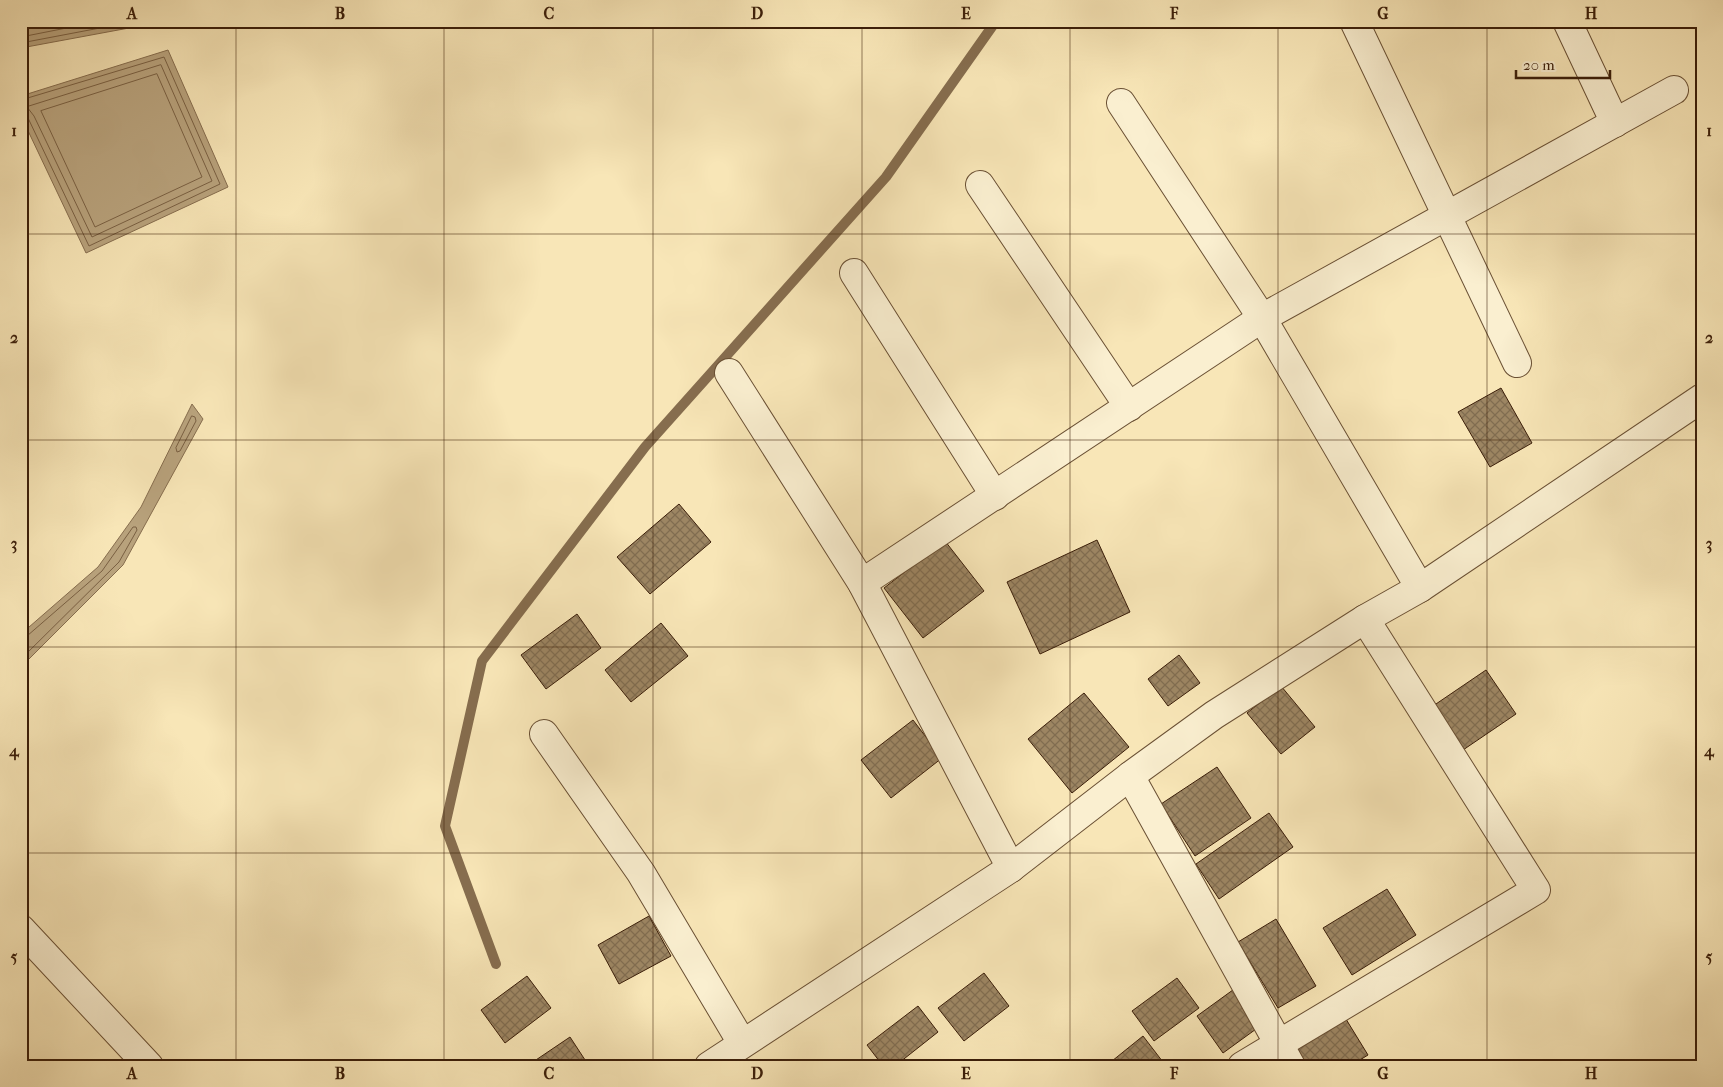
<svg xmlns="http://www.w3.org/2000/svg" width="1723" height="1087" font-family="'IM FELL French Canon',serif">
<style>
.water{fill:#b8a27c;stroke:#866d4e}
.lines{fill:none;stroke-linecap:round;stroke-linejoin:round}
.shore{stroke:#7a6042;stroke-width:1}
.stream{stroke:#866d4e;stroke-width:10}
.building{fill:url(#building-cross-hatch);stroke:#3b1e09}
.minor-casing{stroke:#6a5034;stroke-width:30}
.path{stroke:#3b1e09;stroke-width:3;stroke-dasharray:4 2.5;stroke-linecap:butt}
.minor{stroke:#faefd0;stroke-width:28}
.grid{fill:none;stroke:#3b1e09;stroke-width:1;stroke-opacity:0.55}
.neatline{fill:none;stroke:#3b1e09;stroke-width:2}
.grid-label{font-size:16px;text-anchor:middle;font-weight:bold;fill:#3b1e09}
</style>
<defs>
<pattern id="building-cross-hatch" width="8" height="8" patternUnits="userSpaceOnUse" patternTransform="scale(1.25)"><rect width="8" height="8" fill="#9d8663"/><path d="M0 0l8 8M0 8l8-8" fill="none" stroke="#816d50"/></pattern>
</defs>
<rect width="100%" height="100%" fill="#f8e6b7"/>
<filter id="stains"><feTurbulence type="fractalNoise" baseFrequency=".004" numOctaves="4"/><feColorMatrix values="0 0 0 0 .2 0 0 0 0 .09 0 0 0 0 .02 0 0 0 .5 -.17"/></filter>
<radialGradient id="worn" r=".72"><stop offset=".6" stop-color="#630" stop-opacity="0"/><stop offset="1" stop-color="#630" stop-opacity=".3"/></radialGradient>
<g class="water">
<polygon points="21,21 127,21 129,28 21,48"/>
<polygon points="168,50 228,187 86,253 21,116 21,96"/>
<polygon points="192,404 203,419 123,565 27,661 21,665 21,634 98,567 141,507"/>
</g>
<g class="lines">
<g class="shore">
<polyline points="21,37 102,21"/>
<polyline points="21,43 121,24 123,21"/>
<polygon points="161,65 212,181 92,237 34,116 27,107"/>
<polygon points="157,74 202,177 95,227 41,111"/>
<polyline points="21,100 164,57 220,184 89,246 28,118 25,115 21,115"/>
<polygon points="192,416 195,417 196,421 180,451 177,452 176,448"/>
<polyline points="21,637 27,636 102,571 133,527 136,527 137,530 119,562 21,659"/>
</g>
<polyline class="stream" points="496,964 445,826 482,661 645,447 886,177 996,21"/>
</g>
<g class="building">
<polygon points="1501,388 1532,443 1490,467 1458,412"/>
<polygon points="679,504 711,542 650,594 617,557"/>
<polygon points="1097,540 1130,612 1040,654 1007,582"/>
<polygon points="945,541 984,591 923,638 884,588"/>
<polygon points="577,614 601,648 546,689 521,655"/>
<polygon points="661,623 688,656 631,702 605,670"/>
<polygon points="1179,655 1200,683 1168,706 1148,679"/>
<polygon points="1486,670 1516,714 1463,750 1433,706"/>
<polygon points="1281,686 1315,727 1281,754 1247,713"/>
<polygon points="1084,693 1129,747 1072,793 1028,739"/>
<polygon points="913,720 942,758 891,798 861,760"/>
<polygon points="1217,767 1251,818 1195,856 1161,804"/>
<polygon points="1269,813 1293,847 1219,899 1196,864"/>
<polygon points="1387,889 1416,935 1352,975 1323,928"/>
<polygon points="649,916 671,956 619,984 598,945"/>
<polygon points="1276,919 1316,986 1278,1008 1238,942"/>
<polygon points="984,973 1009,1006 964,1041 938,1008"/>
<polygon points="527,976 551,1008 505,1043 481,1010"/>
<polygon points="1177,978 1199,1008 1154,1041 1132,1011"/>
<polygon points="1237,987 1263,1024 1223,1053 1197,1016"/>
<polygon points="918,1006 938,1032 895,1066 883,1066 867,1045"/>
<polygon points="1341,1011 1368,1055 1350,1066 1305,1066 1291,1042"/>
<polygon points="1143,1036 1166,1066 1116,1066 1112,1061"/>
<polygon points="570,1037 589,1066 527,1066"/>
</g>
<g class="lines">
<g class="minor-casing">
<g id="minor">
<polyline points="1354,21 1517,363"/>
<polyline points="1567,21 1615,123"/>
<polyline points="1121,103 1262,318 1420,588 1365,619"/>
<polyline points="980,185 1129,407"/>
<polyline points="854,273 995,496"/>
<polyline points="729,373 862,583 1011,868"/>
<polyline points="862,583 1262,318 1674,90"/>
<polyline points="1420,588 1702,398"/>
<polyline points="544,734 641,873 742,1043"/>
<polyline points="1130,776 1291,1066"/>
<polyline points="21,929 149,1066"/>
<polyline points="709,1066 1011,868 1130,776 1214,715 1365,619 1536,890 1242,1066"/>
</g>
</g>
<polyline class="path" points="1632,1066 1643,1060 1645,1066"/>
<use href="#minor" class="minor"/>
</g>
<path class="grid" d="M236 21V1066M444 21V1066M653 21V1066M862 21V1066M1070 21V1066M1278 21V1066M1487 21V1066M21 234H1702M21 440H1702M21 647H1702M21 853H1702"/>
<rect width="1723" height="1087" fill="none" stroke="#f8e6b7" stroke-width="55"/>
<path d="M1516 70v8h94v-8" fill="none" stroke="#3b1e09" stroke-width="2.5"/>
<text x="1523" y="70" font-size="15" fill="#3b1e09" stroke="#faefd0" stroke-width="4" paint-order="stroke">20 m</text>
<rect x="28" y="28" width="1668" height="1032" class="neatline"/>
<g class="grid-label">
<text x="132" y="19">A</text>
<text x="340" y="19">B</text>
<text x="549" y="19">C</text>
<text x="757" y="19">D</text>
<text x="966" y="19">E</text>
<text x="1174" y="19">F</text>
<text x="1383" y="19">G</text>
<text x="1591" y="19">H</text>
<text x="14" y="136">1</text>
<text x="1709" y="136">1</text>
<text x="14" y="343">2</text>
<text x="1709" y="343">2</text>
<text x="14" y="549">3</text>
<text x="1709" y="549">3</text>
<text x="14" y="756">4</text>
<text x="1709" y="756">4</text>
<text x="14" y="962">5</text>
<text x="1709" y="962">5</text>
<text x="132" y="1079">A</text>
<text x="340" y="1079">B</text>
<text x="549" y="1079">C</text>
<text x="757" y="1079">D</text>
<text x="966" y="1079">E</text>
<text x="1174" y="1079">F</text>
<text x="1383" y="1079">G</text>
<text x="1591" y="1079">H</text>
</g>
<rect width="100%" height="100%" filter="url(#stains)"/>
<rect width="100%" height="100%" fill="url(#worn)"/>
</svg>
